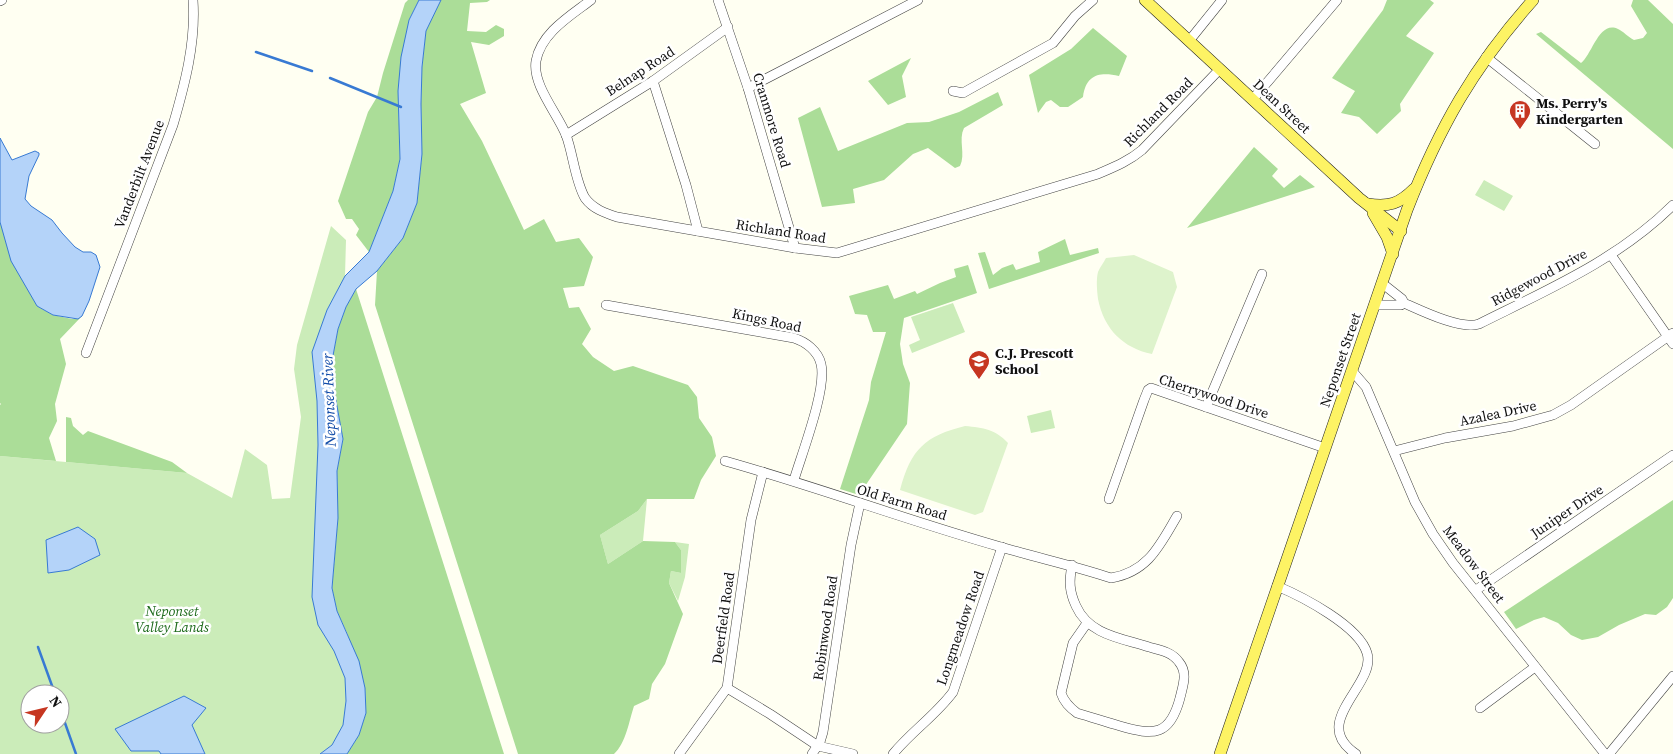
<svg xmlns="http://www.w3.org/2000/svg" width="1673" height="754" font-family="'Source Serif 4',serif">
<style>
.green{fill:#cbecb9;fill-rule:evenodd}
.forest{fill:#abdd98}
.pitch{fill:#def3cc}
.water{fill:#b4d3f9;stroke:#387ad3}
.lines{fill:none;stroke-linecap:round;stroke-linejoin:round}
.stream{stroke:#387ad3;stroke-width:2.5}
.minor-casing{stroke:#434343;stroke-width:10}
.major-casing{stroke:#212121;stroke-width:12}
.minor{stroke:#fff;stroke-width:9}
.major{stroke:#fdf364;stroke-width:11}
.labels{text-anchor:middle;stroke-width:5;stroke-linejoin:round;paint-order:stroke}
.street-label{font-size:14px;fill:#101010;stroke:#fff}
.poi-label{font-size:14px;font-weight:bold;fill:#101010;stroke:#fff;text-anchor:start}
.park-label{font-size:14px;font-style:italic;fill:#1e6b1c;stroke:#fff}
.water-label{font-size:15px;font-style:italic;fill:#124ca8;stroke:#fff}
</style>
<rect width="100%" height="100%" fill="#fffff2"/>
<g class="green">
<polygon points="1484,180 1513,196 1504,211 1475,195"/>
<path d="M331 226 346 240 345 276 327 310 317 401 318 445 317 521 334 651 345 678 346 701 343 725 332 745 320 754H0V456L187 473 232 498 245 449 267 465 272 499 290 498 301 417 294 369 297 345ZM30 694H60V724H30Z"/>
<polygon points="953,303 965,332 912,353 909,345 920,340 911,317"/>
<polygon points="1051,410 1055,428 1031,433 1027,416"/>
<polygon points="647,499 643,541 608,564 600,535 638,511"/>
<polygon points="675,542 689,544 685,577 678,601 669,583 671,571 681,573 681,550"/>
</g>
<g class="forest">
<polygon points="408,0 419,0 409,20 398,91 400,159 393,191 369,252 356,235 359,229 352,219 346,219 338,201 368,112 377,97 383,73 405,3"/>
<path d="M441 0H490L487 2 470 3 467 31 486 32 496 25 504 29V36L489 45 471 42 486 93 460 104 482 141 524 230 544 219 556 242 579 238 593 257 584 286 563 288 569 308 579 307 591 329 582 344 593 357 614 371 633 366 688 385 697 397 699 418 712 437 716 456 701 480 694 499H647L638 511 600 535 608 564 643 541 675 542 681 550V573L671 571 669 583 683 614 665 664 652 684 649 699 634 706C629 721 626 743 614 754H518L375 305 377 271 403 238 417 203 422 154 421 104 422 67 426 30Z"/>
<polygon points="1387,0 1430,0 1434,3 1406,36 1434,53 1400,104 1401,111 1377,134 1359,117 1341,113 1355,91 1332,78 1383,10"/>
<path d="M1633 0H1648L1673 24V149L1536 34 1541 32 1581 63C1592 55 1599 20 1618 29 1623 31 1628 37 1634 40L1643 38 1647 33 1631 6Z"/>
<path d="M1093 28 1127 56 1119 76C1100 72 1086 74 1083 97L1068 107H1060L1051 100 1046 102 1038 113 1029 75 1071 49Z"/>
<polygon points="911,58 902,76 906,97 888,105 868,81"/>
<path d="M998 92 1003 105 964 128C958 140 966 154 960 166L955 168 928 148 913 154 884 180 853 189 855 203 822 207 798 118 820 107 838 151 907 123 929 122 959 112Z"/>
<polygon points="1254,147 1278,169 1272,176 1284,188 1300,175 1315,187 1187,228"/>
<polygon points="0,222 37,306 53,315 72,319 78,319 82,316 60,339 66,364 55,404 57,421 49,438 56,461 0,456 0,405 1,404 0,403"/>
<polygon points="1065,239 1070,255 1098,248 1099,253 989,289 978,253 985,252 993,275 1002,268 1013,264 1016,270 1040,262 1038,252"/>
<polygon points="968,265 977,293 904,318 900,344 903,364 910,383 907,424 859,495 840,489 869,400 871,382 886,332 873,332 867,315 855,314 849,296 888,285 894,299 915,291 917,294 940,283 956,277 954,269"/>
<polygon points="356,289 504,754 347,754 359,735 366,713 365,688 347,633 337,611 332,588 338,518 337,471 343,439 335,395 332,361 338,329 346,307"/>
<polygon points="66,417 71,418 73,426 83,435 88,431 172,462 187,473 66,462"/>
<polygon points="1673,500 1673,598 1667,607 1656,615 1645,614 1619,625 1598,637 1582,640 1571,635 1558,623 1544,617 1534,620 1516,629 1504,612"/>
</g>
<g class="pitch">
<path d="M1134 255 1173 272 1177 287 1152 354C1123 348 1104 329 1098 299 1097 290 1096 280 1098 272 1100 267 1104 262 1106 258Z"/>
<path d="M965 426C984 428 995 429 1008 443L983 512 975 515 900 490C911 449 925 436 965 426Z"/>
</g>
<g class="water">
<polygon points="419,0 441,0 426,31 422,67 421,104 422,154 417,203 403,238 377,271 356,289 346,307 338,329 332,361 335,395 343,439 337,471 338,518 332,588 337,611 359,661 365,688 366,713 359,735 347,754 320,754 332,745 343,725 346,701 345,678 334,651 318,625 312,597 318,445 317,401 312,352 327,310 345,276 369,252 393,191 400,159 398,91 401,57 409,20"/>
<polygon points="0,138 12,160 35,151 39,153 39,155 29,176 25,199 31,206 52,220 62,233 75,247 83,252 91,252 96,255 100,267 89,301 82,316 78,319 53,315 37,306 11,261 0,222"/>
<polygon points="78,527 95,539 100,555 69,570 48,573 46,540"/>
<polygon points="184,696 206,708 192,725 205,754 161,754 159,751 131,751 115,729"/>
</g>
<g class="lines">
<g class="stream">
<polyline points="256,52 312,71"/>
<polyline points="330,78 401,107"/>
<polyline points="38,647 55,694"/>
<polyline points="60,709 76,754"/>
</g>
<g class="minor-casing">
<g id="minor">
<path d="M591 0C570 16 541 33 536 61 532 85 558 114 566 135 573 153 575 181 585 198 593 209 605 213 617 217L795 248 837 253 1098 174C1114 167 1129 161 1142 150L1219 70"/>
<polyline points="718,0 748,88 795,248"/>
<polyline points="0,1 2,0"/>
<polyline points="1189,41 1222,0"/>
<polyline points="1486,57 1595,144"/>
<polyline points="653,81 686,185 698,231"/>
<polyline points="748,88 918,0"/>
<polyline points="953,91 963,93 970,89 1053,43 1075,16 1093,0"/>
<polyline points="1253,99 1337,0"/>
<polyline points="566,135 653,81 728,27"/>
<polyline points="1611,255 1673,344"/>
<path d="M1404 303C1422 311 1461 330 1479 324 1547 290 1619 259 1673 205"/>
<path d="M606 305 794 338C806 342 818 351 821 364 827 389 802 453 794 480"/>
<polyline points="1375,305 1401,305 1404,303 1402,299 1383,284"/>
<path d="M86 353 173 125C185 84 196 42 193 0"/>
<polyline points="1353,372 1366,387 1415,502 1433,534 1453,563 1605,754"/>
<polyline points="1206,407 1262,274"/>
<polyline points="1394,451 1445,438 1513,426 1553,415 1571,405 1673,333"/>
<path d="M725 461C818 487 909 521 1001 547 1038 558 1075 566 1111 578 1148 572 1160 545 1177 516"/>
<polyline points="1109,499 1144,400 1148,390 1151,388 1325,448"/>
<path d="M1072 565C1069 581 1069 591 1076 606 1089 635 1121 638 1149 647 1160 650 1172 652 1179 662 1188 673 1183 685 1180 698 1170 736 1154 736 1120 726 1106 722 1091 717 1077 713 1069 707 1064 702 1061 693L1073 643 1087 623"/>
<path d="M1277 586C1303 597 1359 626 1367 653 1377 685 1308 722 1356 754"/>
<polyline points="1476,590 1673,455"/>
<polyline points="727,688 770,714 818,746 853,754"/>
<polyline points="1480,708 1535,667"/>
<polyline points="679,754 727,688 751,520 763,472"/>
<polyline points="812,754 820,742 823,732 851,545 860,503"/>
<path d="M893 754C911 732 936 715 953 692L1002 547"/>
<polyline points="1609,754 1673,676"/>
</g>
</g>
<g class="major-casing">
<g id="major">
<polyline points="1145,0 1359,198 1401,231"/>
<path d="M1368 204C1389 207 1399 204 1414 189"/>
<polyline points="1373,213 1387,237 1393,254"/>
<path d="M1220 754 1407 210C1439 128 1474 66 1533 0"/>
</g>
</g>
<use href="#minor" class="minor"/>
<use href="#major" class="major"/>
</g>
<defs>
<g id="building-pin" transform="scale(1.125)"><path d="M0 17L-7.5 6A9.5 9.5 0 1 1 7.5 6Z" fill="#c63621" stroke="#fff"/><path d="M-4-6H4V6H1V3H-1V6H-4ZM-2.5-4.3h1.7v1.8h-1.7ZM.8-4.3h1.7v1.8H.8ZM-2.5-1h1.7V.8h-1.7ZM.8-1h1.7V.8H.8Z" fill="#fff"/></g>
<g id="school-pin" transform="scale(1.125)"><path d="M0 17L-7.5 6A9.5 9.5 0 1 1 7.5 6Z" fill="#c63621" stroke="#fff"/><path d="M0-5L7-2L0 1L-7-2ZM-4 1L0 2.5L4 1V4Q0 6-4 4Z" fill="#fff"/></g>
</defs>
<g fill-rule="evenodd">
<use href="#building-pin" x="1520" y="111"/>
<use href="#school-pin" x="979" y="361"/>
</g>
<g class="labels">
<g class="street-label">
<text transform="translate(640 71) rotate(-33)" y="5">Belnap Road</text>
<text transform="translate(1282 106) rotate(43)" y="5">Dean Street</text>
<text transform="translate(1158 112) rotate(-45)" y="5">Richland Road</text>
<text transform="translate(772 120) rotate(73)" y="5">Cranmore Road</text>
<text transform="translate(139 174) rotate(-69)" y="5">Vanderbilt Avenue</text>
<text transform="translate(781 231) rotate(9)" y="5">Richland Road</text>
<text transform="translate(1539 277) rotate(-28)" y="5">Ridgewood Drive</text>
<text transform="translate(767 320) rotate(12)" y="5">Kings Road</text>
<text transform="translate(1340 360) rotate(-71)" y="5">Neponset Street</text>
<text transform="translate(1214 396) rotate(18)" y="5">Cherrywood Drive</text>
<text transform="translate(1498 413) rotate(-12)" y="5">Azalea Drive</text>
<text transform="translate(902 502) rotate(17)" y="5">Old Farm Road</text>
<text transform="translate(1567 511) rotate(-34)" y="5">Juniper Drive</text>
<text transform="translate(1474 564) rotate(53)" y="5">Meadow Street</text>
<text transform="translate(723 618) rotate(-82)" y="5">Deerfield Road</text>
<text transform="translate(825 628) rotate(-82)" y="5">Robinwood Road</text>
<text transform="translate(960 628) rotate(-71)" y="5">Longmeadow Road</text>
</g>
<g class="poi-label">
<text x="1536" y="108">Ms. Perry's<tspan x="1536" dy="16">Kindergarten</tspan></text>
<text x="995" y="358">C.J. Prescott<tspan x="995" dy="16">School</tspan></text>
</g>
<g class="park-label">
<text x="172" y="616">Neponset<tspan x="172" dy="16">Valley Lands</tspan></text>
</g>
<g class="water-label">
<text transform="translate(329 400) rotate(-92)" y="5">Neponset River</text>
</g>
</g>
<g transform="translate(45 709) rotate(55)"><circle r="24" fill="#ffffff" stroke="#9f9f9f"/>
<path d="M0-4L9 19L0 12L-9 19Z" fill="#c63621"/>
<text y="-8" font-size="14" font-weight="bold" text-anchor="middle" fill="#101010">N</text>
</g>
</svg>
